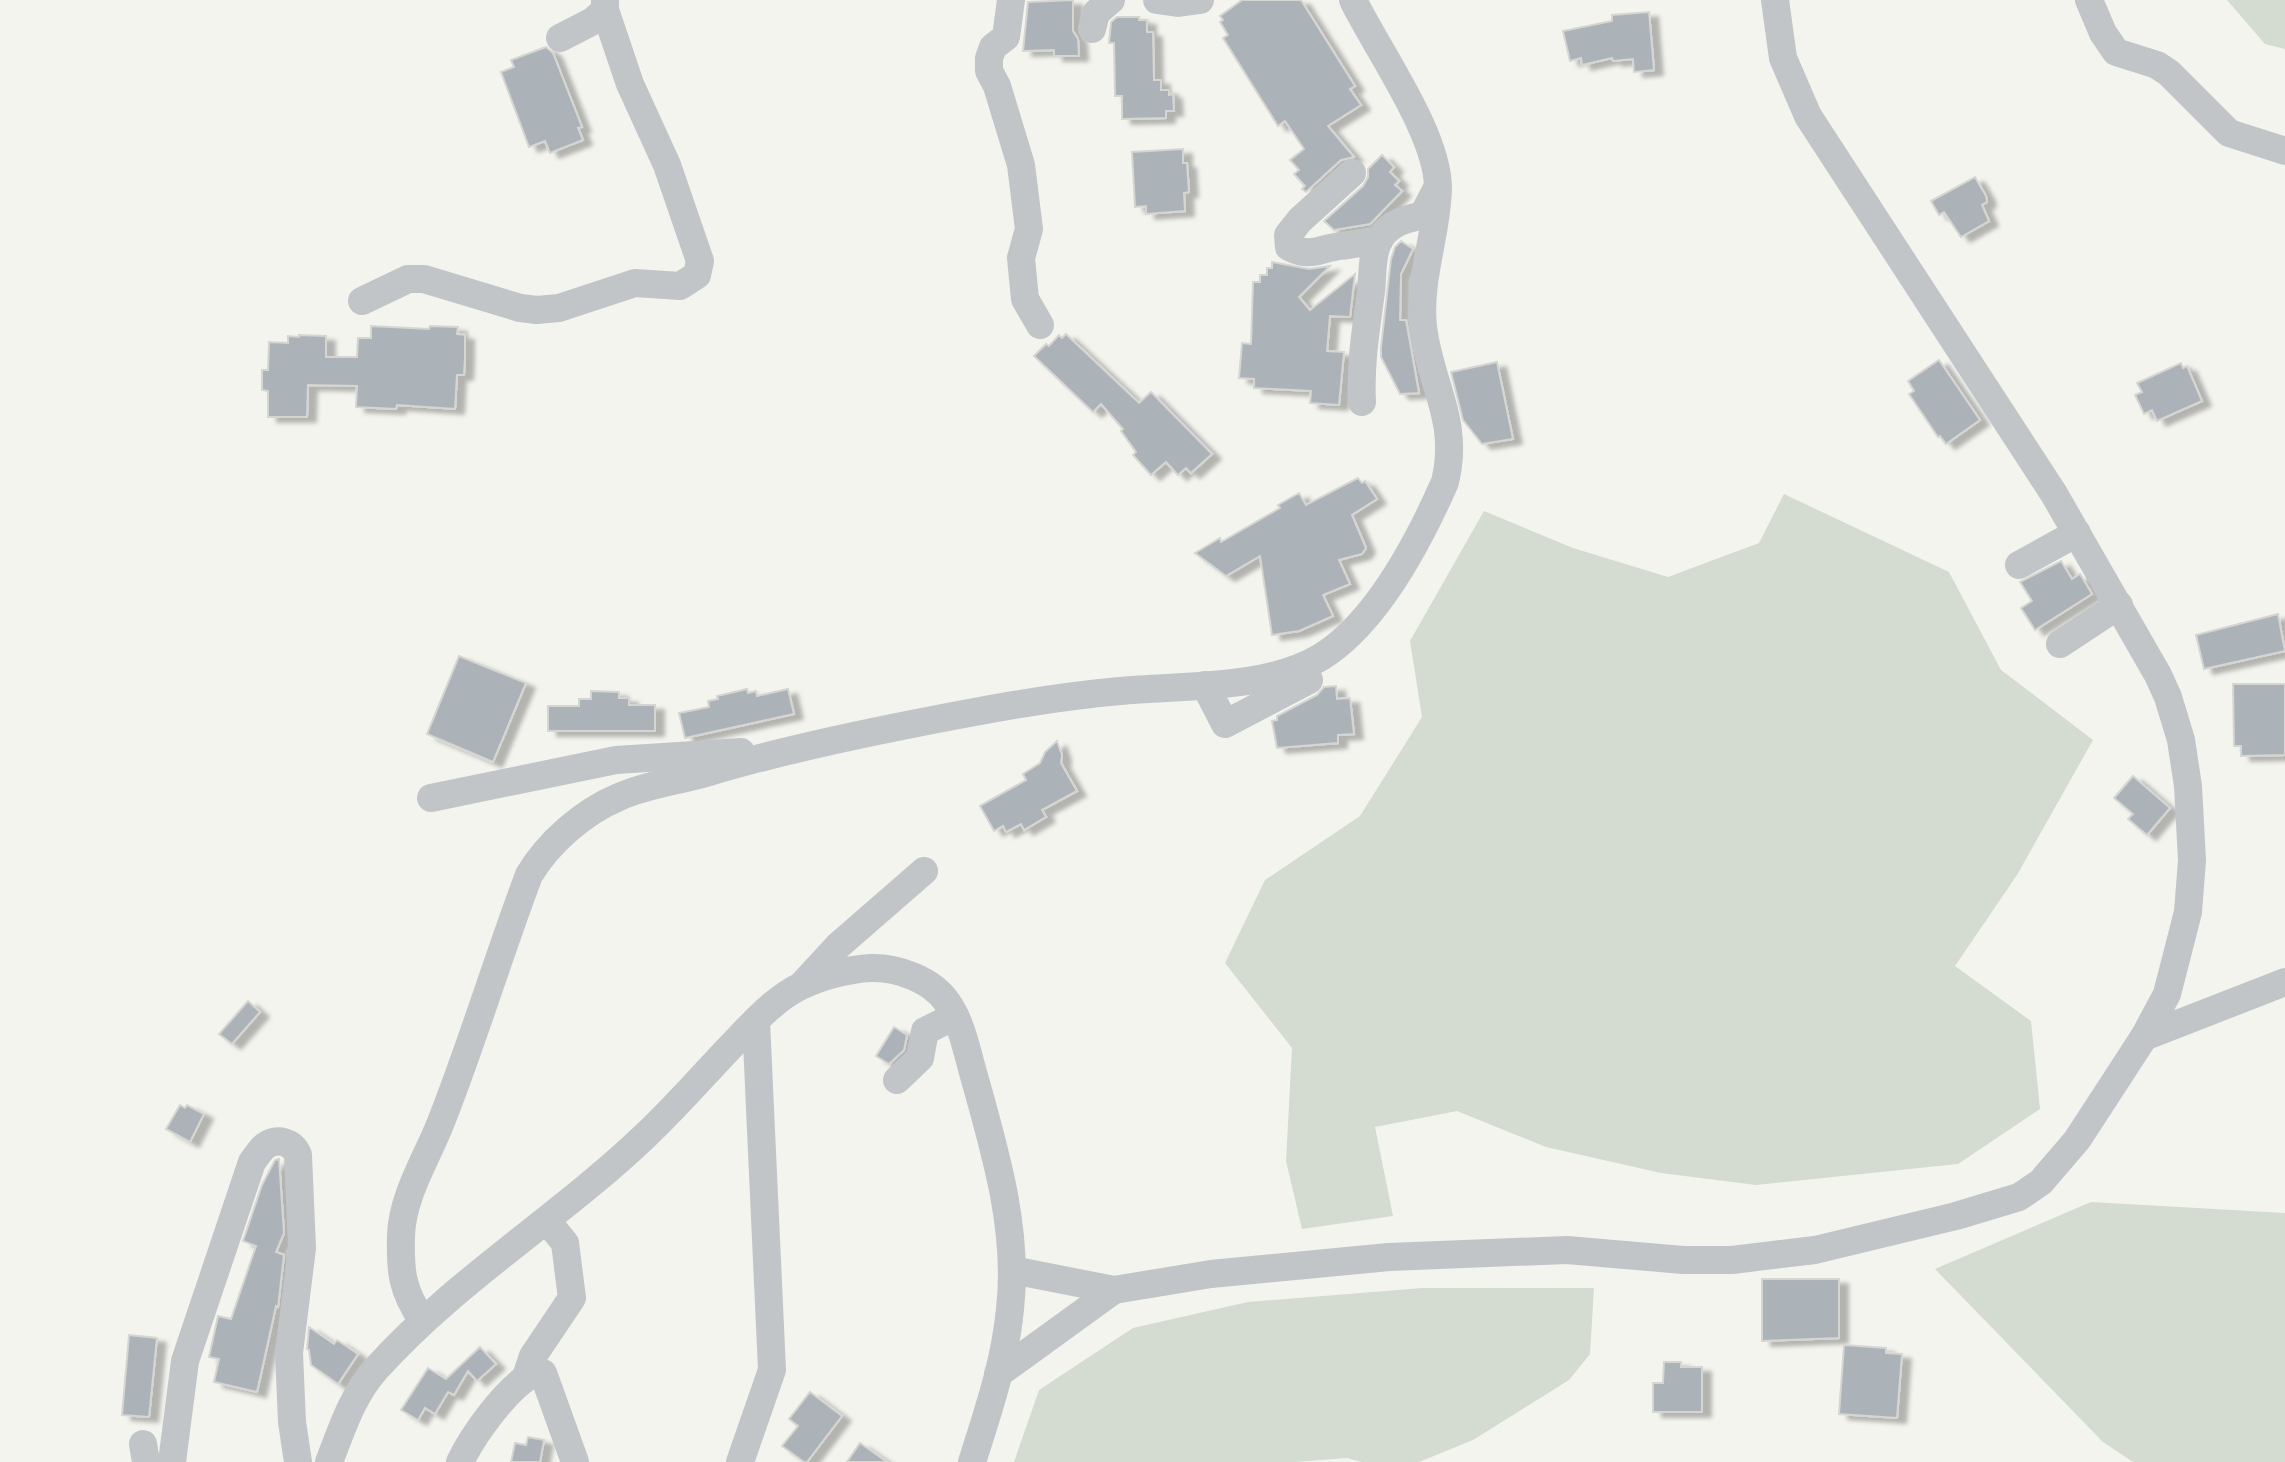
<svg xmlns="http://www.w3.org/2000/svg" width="2285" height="1462" font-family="'DejaVu Sans',sans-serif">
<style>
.green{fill:#d4dbd0}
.building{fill:#abb3b8;stroke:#d5d5d2;stroke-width:2;filter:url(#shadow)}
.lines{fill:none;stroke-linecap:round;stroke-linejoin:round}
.minor{stroke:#c1c5c8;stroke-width:28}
</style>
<defs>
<filter id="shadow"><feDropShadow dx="9" dy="5" stdDeviation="2" flood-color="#0004"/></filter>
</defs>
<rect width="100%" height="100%" fill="#f4f4ef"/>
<g class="green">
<polygon points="2227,0 2285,0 2285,49 2265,44"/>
<polygon points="1784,494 1949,572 2001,670 2093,740 2017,875 1955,966 2031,1021 2040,1109 1958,1164 1756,1185 1661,1173 1546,1147 1457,1111 1375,1127 1393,1216 1302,1229 1286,1161 1292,1048 1225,963 1265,880 1360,816 1422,717 1410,641 1484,511 1573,548 1668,577 1759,543"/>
<polygon points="2091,1202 2285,1213 2285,1462 2133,1462 2103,1442 1935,1269"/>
<polygon points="1423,1288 1594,1288 1590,1354 1569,1380 1473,1440 1419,1462 1362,1462 1347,1458 1295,1462 1014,1462 1039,1390 1133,1328 1248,1302"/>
</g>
<g class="building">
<polygon points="1073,0 1073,31 1078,39 1079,56 1054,56 1054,50 1023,51 1028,2"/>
<polygon points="1242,0 1301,0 1355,86 1350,89 1361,105 1328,126 1354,157 1341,160 1306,192 1302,189 1305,186 1294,174 1299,170 1290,160 1304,149 1285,121 1278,126 1223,38 1228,35 1220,22 1223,20 1220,16"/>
<polygon points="1649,12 1654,70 1634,72 1633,59 1613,61 1612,58 1582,65 1581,58 1570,61 1563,31 1612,21 1612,15"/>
<polygon points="1117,17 1139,17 1139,20 1147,20 1147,32 1153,32 1154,80 1161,80 1161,90 1169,90 1169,95 1173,94 1174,111 1166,111 1166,118 1122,119 1122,96 1115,96 1114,43 1109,43 1111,22"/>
<polygon points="546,47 553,53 582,127 578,128 583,140 550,153 545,141 529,147 501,72 514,67 511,60"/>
<polygon points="1183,149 1183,163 1187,163 1189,192 1184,193 1185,211 1146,214 1146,206 1135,207 1132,152"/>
<polygon points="1382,155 1394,167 1390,172 1399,181 1395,185 1402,191 1370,224 1334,230 1324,221 1363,186 1368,177 1368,169"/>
<polygon points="1975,177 1986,196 1987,202 1982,205 1989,221 1961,237 1944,212 1939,215 1931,201"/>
<polygon points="1401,241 1413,249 1401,274 1400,320 1406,320 1419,393 1400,394 1381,357 1381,347 1391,259 1395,247"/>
<polygon points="1272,262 1309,269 1330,266 1299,297 1310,310 1355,274 1350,317 1330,316 1327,351 1344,352 1339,405 1310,403 1311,391 1254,388 1254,379 1239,378 1242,343 1251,344 1253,282 1260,282 1260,275 1267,275 1267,268 1272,268"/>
<polygon points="371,326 429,329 430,326 458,327 457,334 465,335 465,357 464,375 457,375 455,409 397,405 396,409 356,407 357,386 308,385 307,417 268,417 268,391 262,390 262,370 268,370 269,342 288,343 288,336 299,337 299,335 326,336 326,357 357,357 358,338 371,338"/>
<polygon points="1066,334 1139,403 1151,392 1212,454 1191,473 1186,468 1178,475 1166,462 1151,475 1133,455 1136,452 1121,431 1123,429 1101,404 1093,412 1034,356 1046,344 1049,346 1059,335 1062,338"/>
<polygon points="1939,360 1980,420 1946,444 1940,436 1938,437 1909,394 1914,391 1908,381"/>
<polygon points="1497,362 1513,439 1482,444 1463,420 1451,372"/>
<polygon points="2181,363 2183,368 2187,366 2202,401 2157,421 2152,410 2144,414 2135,395 2142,392 2137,383"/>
<polygon points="1358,478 1362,483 1365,481 1377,499 1352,515 1366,548 1362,554 1339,560 1350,584 1323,595 1333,616 1299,631 1272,635 1260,556 1226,576 1195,553 1220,538 1221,542 1280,508 1278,505 1299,493 1306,505"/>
<polygon points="2061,561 2072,579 2080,574 2092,594 2035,630 2021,608 2032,601 2020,582"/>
<polygon points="2278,614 2285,651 2204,669 2196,635"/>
<polygon points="459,656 526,683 493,762 427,734"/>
<polygon points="2233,684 2285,684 2285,755 2241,756 2241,746 2234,746"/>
<polygon points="1336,686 1337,699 1350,698 1354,734 1338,735 1338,743 1277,748 1272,721 1277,720 1277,716 1317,695 1324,687"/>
<polygon points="747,689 748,693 756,691 757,696 788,689 794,714 685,738 679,713 709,707 708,701 718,699 717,696"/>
<polygon points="591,691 619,692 619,698 629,698 629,705 655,705 655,731 548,731 548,706 579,706 579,699 591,699"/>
<polygon points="1057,741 1062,755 1061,763 1077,791 1042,810 1046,817 1024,830 1021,824 1006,832 1003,826 994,831 980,806 1026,780 1023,774 1040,763 1045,752"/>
<polygon points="2133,776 2170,808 2147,835 2128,819 2133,814 2114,798"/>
<polygon points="248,1001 260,1012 232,1044 219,1034"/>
<polygon points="894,1027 907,1035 904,1050 889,1064 876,1056"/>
<polygon points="180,1105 185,1108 187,1105 204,1114 190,1142 166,1129"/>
<polygon points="279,1159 284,1233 276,1252 284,1255 278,1307 276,1306 257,1392 214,1382 219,1359 209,1357 218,1316 231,1319 256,1246 243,1241 262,1185 275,1160"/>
<polygon points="1762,1279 1839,1279 1839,1338 1762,1341"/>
<polygon points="309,1327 334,1344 337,1340 358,1354 338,1384 311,1365 309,1350 307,1349"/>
<polygon points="129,1335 157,1338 149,1417 122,1415"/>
<polygon points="1844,1345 1886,1348 1886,1353 1902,1354 1897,1418 1839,1414"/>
<polygon points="480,1347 496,1364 477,1381 468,1371 454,1395 448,1392 435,1414 425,1408 418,1420 401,1410 428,1368 446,1379"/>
<polygon points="1664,1362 1681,1362 1681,1367 1702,1367 1702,1412 1653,1412 1653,1383 1663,1383"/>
<polygon points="810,1392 842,1416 807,1462 804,1462 782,1446 798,1426 789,1419"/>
<polygon points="528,1437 544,1440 540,1462 511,1462 515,1443 526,1445"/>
<polygon points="860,1443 887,1462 847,1462"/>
</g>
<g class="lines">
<g class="minor">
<polyline points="1011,0 1006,37 993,47 989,58 989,71 997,86 1021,165 1029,229 1021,258 1025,299 1040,325"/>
<polyline points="1157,0 1178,3 1200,0"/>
<polyline points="2089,0 2103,33 2116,52 2157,65 2169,73 2229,133 2285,151"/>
<polyline points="1092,29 1096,13 1111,0"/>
<polyline points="560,38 593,21 605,10"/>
<path d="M1352 173 1300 220 1288 235 1289 247C1312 258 1318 249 1340 246 1354 244 1366 243 1380 239"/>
<polyline points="362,301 408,279 424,279 520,308 537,310 559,308 635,283 680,286 697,275 700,261 667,165 630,84 605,10 605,0"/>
<path d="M1362 402C1360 364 1366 329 1371 292 1373 275 1371 252 1381 237 1392 222 1406 219 1423 215L1436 190"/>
<polyline points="2019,565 2077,533"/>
<polyline points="2060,644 2119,605"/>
<polyline points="1205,685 1225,724 1309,680"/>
<polyline points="431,798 616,760 741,752"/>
<polyline points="802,985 839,945 924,871"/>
<polyline points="2144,1037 2285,982"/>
<polyline points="897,1080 920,1058 925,1031 955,1016"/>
<polyline points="1012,1270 1114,1290 1211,1274 1389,1257 1567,1250 1683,1260 1732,1260 1815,1250 1956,1216 2019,1197 2041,1182 2077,1140 2144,1037 2167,994 2188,912 2192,860 2188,786 2181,740 2168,697 2158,675 2054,494 1808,116 1783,58 1775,0"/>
<path d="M423 1321C402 1291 400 1272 401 1236 402 1196 427 1158 441 1122 473 1041 498 957 529 875 548 843 583 812 619 797 645 785 678 781 706 773 775 752 846 737 917 723 984 710 1051 697 1120 691 1180 685 1267 690 1321 657 1376 623 1419 541 1445 482 1460 420 1430 385 1423 327 1418 279 1437 235 1438 188 1438 134 1378 51 1353 0"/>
<polyline points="998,1374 1114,1290"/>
<polyline points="526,1377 533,1356 572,1298 565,1243 547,1221"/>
<polyline points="143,1444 146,1462"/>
<path d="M172 1462 185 1361 252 1162C256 1157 260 1150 265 1146 277 1137 293 1142 298 1155L302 1248 289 1353 292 1422 298 1462"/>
<path d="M329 1462C342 1429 352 1396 376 1369 456 1280 559 1218 645 1136 677 1106 706 1072 736 1041 755 1021 776 998 801 986 821 976 849 969 871 968 897 967 932 980 947 1002 962 1023 967 1052 974 1076 995 1151 1019 1230 1010 1309 1005 1362 988 1412 972 1462"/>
<path d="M460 1462C473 1435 507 1387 534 1373H543L575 1462"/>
<polyline points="740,1462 772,1370 756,1021"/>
</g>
</g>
</svg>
